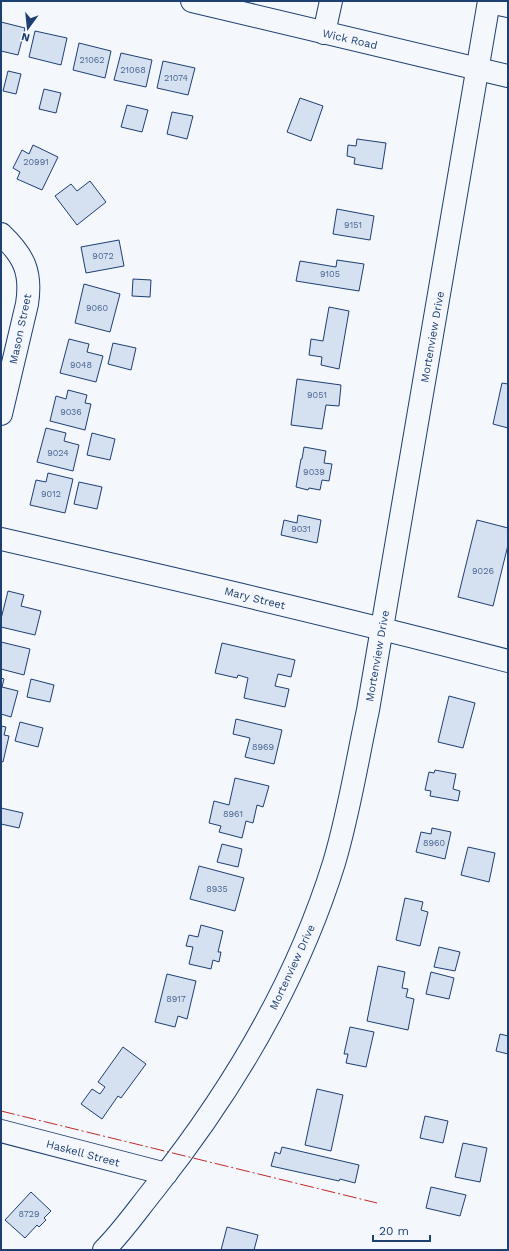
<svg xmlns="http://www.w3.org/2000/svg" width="509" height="1251" font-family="'Work Sans',sans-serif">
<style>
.building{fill:#d5e0f0;stroke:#1d3f73}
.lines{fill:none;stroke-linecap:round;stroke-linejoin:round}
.minor-casing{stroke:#1d3f73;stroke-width:24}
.minor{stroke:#f4f7fb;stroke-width:22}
.power{stroke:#c62828;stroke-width:1;stroke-dasharray:14 3 2 3;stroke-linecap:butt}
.labels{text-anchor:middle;stroke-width:3;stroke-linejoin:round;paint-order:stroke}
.number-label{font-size:9px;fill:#4b6792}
.street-label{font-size:11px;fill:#1d3f73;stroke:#f4f7fb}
</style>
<rect width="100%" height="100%" fill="#f4f7fb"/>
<g class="building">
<polygon points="1,22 25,28 18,55 1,51"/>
<polygon points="35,31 67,38 61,65 29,57"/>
<polygon points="79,43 111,51 105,78 73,70"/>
<polygon points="121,53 152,60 146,87 114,80"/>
<polygon points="163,61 195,68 188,95 157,88"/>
<polygon points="8,71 21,74 16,94 3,91"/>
<polygon points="44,89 61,93 56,113 39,109"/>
<polygon points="300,98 323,106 311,141 287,132"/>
<polygon points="127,105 148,110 142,132 121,127"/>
<polygon points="172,112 193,116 187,139 167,134"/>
<polygon points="357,139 386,143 382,169 354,164 355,158 347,156 348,145 356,146"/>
<polygon points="33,145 58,157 42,190 17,179 20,172 13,168 22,150 29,154"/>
<polygon points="90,181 106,202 77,225 55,196 71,184 77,191"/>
<polygon points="337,209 374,216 370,240 333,234"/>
<polygon points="119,240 124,266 86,273 81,247"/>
<polygon points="337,260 364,264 359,291 296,281 300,261 336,267"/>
<polygon points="133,279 151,280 150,297 132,296"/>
<polygon points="84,284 120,294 110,332 75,323"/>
<polygon points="329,307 349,311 339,369 321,365 322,357 309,355 311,339 323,341"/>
<polygon points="69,339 89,344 87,352 103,356 96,382 60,373"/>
<polygon points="113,343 136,348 131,370 108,364"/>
<polygon points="297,379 341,385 339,406 326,405 322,429 291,425"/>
<polygon points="502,383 508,384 508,428 493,424"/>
<polygon points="68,390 87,395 85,403 91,404 85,430 50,421 56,396 66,399"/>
<polygon points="46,428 66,433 64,441 79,445 73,471 37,462"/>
<polygon points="92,433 115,439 110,460 87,455"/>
<polygon points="304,447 326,451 324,463 332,464 329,481 322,480 320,490 309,488 308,490 296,487 301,459 302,459"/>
<polygon points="48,473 73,479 65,513 30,505 36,480 46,482"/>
<polygon points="79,482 102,487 97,509 74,504"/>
<polygon points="298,515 321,520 317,543 281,535 284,520 297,523"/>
<polygon points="477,520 508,528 508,545 493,606 458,597"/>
<polygon points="8,591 24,595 21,606 41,611 35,635 1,627 1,619"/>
<polygon points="1,642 30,649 24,675 1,669"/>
<polygon points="222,643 295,660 291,677 278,674 275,686 289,689 285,707 244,698 248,678 238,675 237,678 215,673"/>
<polygon points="1,678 4,679 2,687 18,691 11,717 1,714"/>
<polygon points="31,679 54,685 50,702 27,697"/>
<polygon points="449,696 475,703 463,748 438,742"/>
<polygon points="236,719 282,730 274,764 245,757 250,738 233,734"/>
<polygon points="20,722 43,728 38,747 15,741"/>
<polygon points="1,726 6,727 4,735 9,736 3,762 1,761"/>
<polygon points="435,770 456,774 453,789 460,791 458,801 430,796 431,791 425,790 429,772 434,773"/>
<polygon points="235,778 269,786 263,807 257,805 253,823 246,821 242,838 219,832 221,826 209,823 214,801 229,805"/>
<polygon points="1,808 23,813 19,828 1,824"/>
<polygon points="432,828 451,832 445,859 416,852 421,832 431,834"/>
<polygon points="222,844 242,849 238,867 217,862"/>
<polygon points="468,847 495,853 489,882 461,875"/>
<polygon points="199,866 244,878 235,911 190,899"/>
<polygon points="405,898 423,902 421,910 428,912 420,946 396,940"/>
<polygon points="201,925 223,931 218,952 221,952 219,962 213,960 211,969 189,964 193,947 186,946 189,935 198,937"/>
<polygon points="439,947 460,952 455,971 434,967"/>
<polygon points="378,966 405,972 402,988 408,989 406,997 414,999 408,1030 367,1021"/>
<polygon points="431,972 454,978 449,999 426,994"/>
<polygon points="167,974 196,981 187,1019 178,1016 175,1027 155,1022"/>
<polygon points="350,1027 374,1032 366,1067 346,1063 348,1054 344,1054"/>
<polygon points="500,1034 508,1036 508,1054 496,1051"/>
<polygon points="123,1047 146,1064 121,1098 118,1096 102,1119 81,1104 92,1089 100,1094 105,1087 98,1082"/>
<polygon points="317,1089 343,1095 331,1151 305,1145"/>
<polygon points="425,1116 448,1121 443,1143 420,1138"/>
<polygon points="463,1143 487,1148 480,1182 455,1177"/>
<polygon points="282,1147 359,1165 355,1183 340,1179 339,1181 271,1166 275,1152 280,1154"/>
<polygon points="431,1187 466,1195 460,1216 426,1208"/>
<polygon points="31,1192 51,1211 44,1218 46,1220 39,1227 37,1225 25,1238 5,1220"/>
<polygon points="227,1227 258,1235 254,1250 221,1250"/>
</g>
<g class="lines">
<g class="minor-casing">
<g id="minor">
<polyline points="192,1 508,76"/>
<polyline points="489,2 508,6"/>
<polyline points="324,33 331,1"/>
<path d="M1 234C24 256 32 272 27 304L1 414"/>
<path d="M1 539C171 578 340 617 508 661"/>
<polyline points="1,1131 166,1174"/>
<path d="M104 1250C123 1231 138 1209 155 1188 232 1091 297 982 334 863 349 813 357 761 368 710L489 1"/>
</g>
</g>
<use href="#minor" class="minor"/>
<polyline class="power" points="1,1111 377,1203"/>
</g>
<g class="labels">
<g class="number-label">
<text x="92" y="63">21062</text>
<text x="133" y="73">21068</text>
<text x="176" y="81">21074</text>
<text x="36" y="165">20991</text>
<text x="353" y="228">9151</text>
<text x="103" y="259">9072</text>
<text x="330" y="277">9105</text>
<text x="97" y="311">9060</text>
<text x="81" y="368">9048</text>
<text x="317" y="398">9051</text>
<text x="71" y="415">9036</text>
<text x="58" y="456">9024</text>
<text x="314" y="475">9039</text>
<text x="51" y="497">9012</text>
<text x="301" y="532">9031</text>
<text x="483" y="574">9026</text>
<text x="263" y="750">8969</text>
<text x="233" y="817">8961</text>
<text x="434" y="846">8960</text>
<text x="217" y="892">8935</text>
<text x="176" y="1002">8917</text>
<text x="29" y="1217">8729</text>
</g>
<g class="street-label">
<text transform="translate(350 39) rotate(13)" y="4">Wick Road</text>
<text transform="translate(20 329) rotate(-78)" y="4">Mason Street</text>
<text transform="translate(432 337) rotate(-80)" y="4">Mortenview Drive</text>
<text transform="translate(255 598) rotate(14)" y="4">Mary Street</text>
<text transform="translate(377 656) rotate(-80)" y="4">Mortenview Drive</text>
<text transform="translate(292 967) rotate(-65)" y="4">Mortenview Drive</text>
<text transform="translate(83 1153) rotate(15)" y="4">Haskell Street</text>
</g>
</g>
<rect width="509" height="1251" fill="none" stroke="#1d3f73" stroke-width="4"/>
<g transform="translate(28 28) rotate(195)" stroke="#f4f7fb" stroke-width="3" paint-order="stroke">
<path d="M0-3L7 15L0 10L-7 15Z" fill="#1d3f73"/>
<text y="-6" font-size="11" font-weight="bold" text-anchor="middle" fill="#1d3f73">N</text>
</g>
<path d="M373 1235v6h57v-6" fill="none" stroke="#1d3f73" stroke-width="2"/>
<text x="379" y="1235" font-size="12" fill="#1d3f73" stroke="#f4f7fb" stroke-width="3" paint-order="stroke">20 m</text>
</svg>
